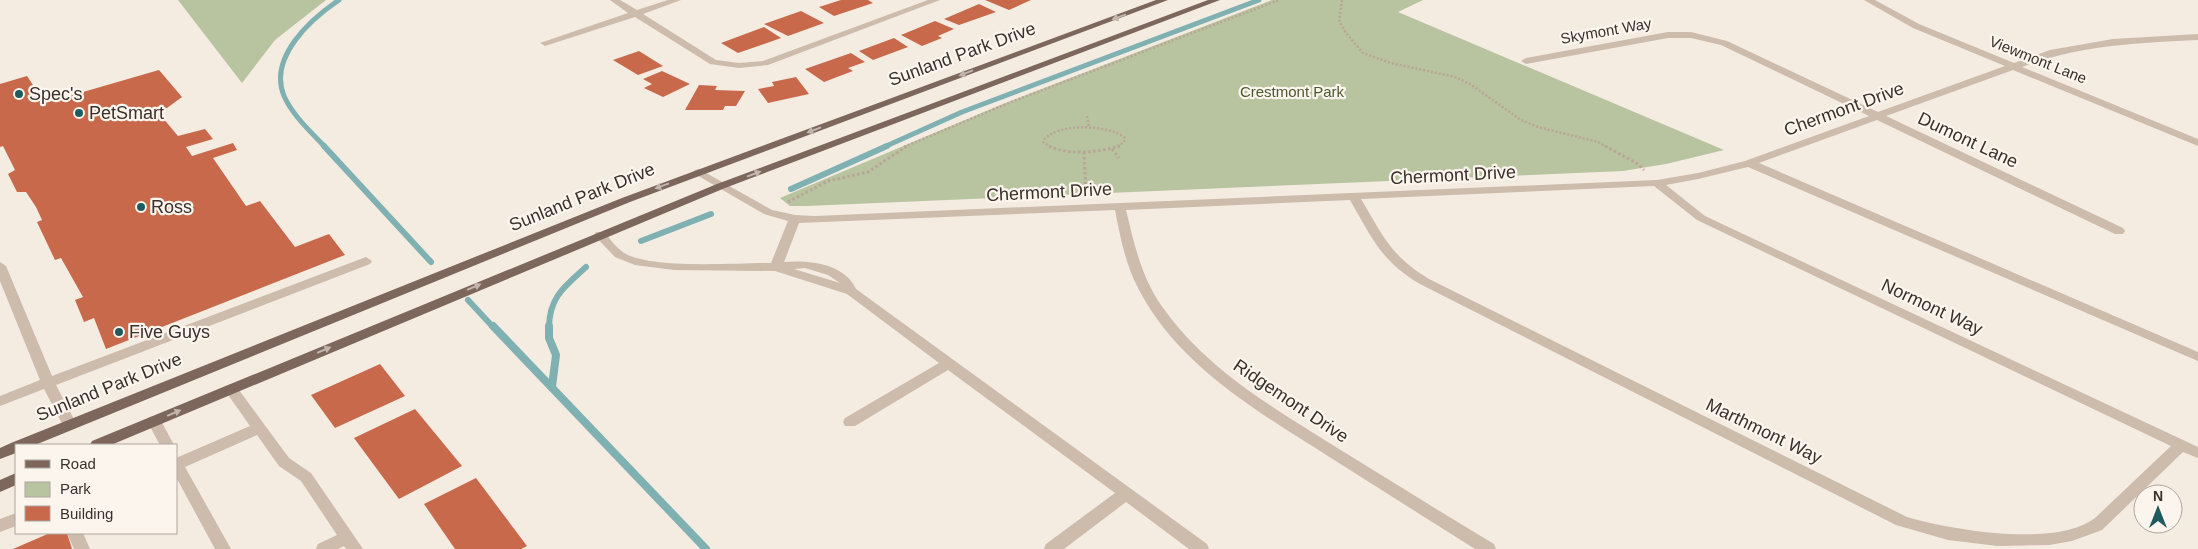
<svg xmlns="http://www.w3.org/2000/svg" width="2198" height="549" font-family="Helvetica,sans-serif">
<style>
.green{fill:#b8c4a0}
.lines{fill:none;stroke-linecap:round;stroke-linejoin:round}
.stream-far2{stroke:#7fb0b2;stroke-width:5}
.stream-far1{stroke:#7fb0b2;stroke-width:6}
.stream{stroke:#7fb0b2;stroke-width:8}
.building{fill:#c8694b}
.path-far1{stroke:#b9a596;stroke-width:2.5;stroke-dasharray:2 2;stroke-linecap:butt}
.path{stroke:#b9a596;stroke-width:3;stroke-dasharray:2.5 2.5;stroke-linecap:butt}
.minor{fill:#cdbbac;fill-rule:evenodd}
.major{fill:#7d675c;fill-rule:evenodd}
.oneway{fill:#c2b5ac}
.poi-dot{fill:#1f5a5e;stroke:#fbf5ee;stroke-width:2}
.labels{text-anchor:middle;stroke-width:4.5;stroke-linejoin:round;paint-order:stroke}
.far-street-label{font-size:15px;fill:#3b302b;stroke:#fbf5ee}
.far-park-label{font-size:15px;fill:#4a5a2e;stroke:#fbf5ee}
.street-label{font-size:18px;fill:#3b302b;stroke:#fbf5ee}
.poi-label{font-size:18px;fill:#3b302b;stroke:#fbf5ee;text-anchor:start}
</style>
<rect width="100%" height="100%" fill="#f4ebe1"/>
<g class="green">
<polygon points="178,0 326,0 275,40 242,83"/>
<polygon points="1272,0 1423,0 1398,12 1724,150 1666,164 1623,171 806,206 790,206 780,198 1003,104"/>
</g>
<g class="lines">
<g class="stream-far2">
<path d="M325 147C311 132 293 116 284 96 268 57 311 19 339 0"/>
<polyline points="884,147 962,112 1259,0"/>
</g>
<g class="stream-far1">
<polyline points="324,146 431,262"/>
<polyline points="791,189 887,146"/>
<polyline points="641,241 711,214"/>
<polyline points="468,300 494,328"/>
<path d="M549 328C549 297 565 286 586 267"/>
</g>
<g class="stream">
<polyline points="493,326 706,549"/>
<polyline points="549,326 549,338 556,355 552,387"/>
</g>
</g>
<g class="building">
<polygon points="841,0 868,0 873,3 834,16 819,7"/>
<polygon points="985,0 1031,0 1009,10"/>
<polygon points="979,4 996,12 959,25 944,19"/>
<polygon points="801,11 824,23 788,36 764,24"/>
<polygon points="935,21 954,29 938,36 942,38 922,46 901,35"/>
<polygon points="764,27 781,38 738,53 721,43"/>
<polygon points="894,38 908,47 873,60 859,51"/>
<polygon points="639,51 663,66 638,75 613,60"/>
<polygon points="851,53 865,62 848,68 853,71 824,82 805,69"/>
<polygon points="159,70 182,97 167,108 157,111 178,136 205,129 213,139 186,147 192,156 233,143 237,150 213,158 246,206 260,201 295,247 329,234 345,255 106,349 94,318 84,322 75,300 83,297 61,258 55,260 37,222 42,220 36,207 26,192 17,192 8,174 15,170 3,146 0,147 0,84 27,76 45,103"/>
<polygon points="662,71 690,84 663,97 644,88 652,84 643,79"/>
<polygon points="796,77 809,94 768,103 758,89 774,86 772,82"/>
<polygon points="699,85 717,86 715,90 745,91 736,106 725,106 723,110 685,110"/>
<polygon points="380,364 405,396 335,428 311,395"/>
<polygon points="415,409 462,466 399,499 354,438"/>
<polygon points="476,478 527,546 521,549 455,549 424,504"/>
<polygon points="50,533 67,533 72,549 13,549"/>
</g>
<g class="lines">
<g class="path-far1">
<polyline points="1342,0 1339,21 1346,33 1363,53 1391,63 1455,77 1470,84 1521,120 1538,127 1598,142 1607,147"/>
<polyline points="1087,116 1089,128"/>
<polyline points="904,147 1011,102 1279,0"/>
<path d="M1051 147 1043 142C1053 122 1110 124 1125 138L1124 142 1116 147"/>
</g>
<g class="path">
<path d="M1049 146C1070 156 1098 152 1120 146"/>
<polyline points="1605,146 1638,164 1644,170"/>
<polyline points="1112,149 1119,158"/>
<polyline points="1084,152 1086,194"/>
<polyline points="788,202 828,181 868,172 907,146"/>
</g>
<g class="minor">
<polygon points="610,0 620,0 637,10 668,0 681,0 643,14 716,60 739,63 763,61 928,0 940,0 768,65 739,68 710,64 635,17 548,45 545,46 540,43 628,13"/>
<path d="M1864 0H1875L1919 24 2014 63 2050 50 2113 39 2198 34V40C2137 43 2080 45 2022 67L2198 139V146L2013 70 1886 116 2123 228 2125 231 2123 234H2115L1877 120 1759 163 2198 352V361L1748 167 1698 179 1666 185 1705 216 2198 447V458L2183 452 2102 530 2072 541 2049 545 1998 546 1948 540 1896 525 1420 284C1381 261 1372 238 1350 200L1126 210C1134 243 1141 276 1161 305 1206 370 1274 408 1339 449 1391 481 1442 513 1494 544L1496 549H1475C1427 519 1379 488 1331 458 1259 412 1177 366 1137 286 1125 262 1120 236 1115 210L799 223 784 262C809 260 844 263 856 289L1207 544 1209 549H1189L1126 502 1064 549H1044L1046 544 1115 493 948 370 855 426H845L843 422 845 418 939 363 847 294 775 271 674 270 635 265 615 257 594 235 596 232H604C611 240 617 249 626 254 654 269 737 263 771 263L788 221 764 214 695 174 693 172 695 170 699 169 772 210 795 215 815 216 1657 180 1698 173 1745 161 1869 116 1721 45 1691 38H1668L1526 64 1521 61 1526 58 1668 32H1691L1727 41 1878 112 2005 66 1913 28ZM1654 186 1697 220 2171 446 2095 518C2057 548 1951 530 1907 517L1429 279C1391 256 1383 236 1361 199ZM805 268 828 275 840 283 794 269Z"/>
<polygon points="366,257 372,261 370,264 56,385 77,425 75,429 65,429 44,389 0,406 0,396 40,380 0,281 0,262 6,266 52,376"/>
<polygon points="231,384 236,386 289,458 311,473 363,549 346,549 344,546 338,549 316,549 318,544 337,535 301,481 279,466 257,435 185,467 231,549 215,549 176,477 176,458 250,426 224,389 226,386"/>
<polygon points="154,416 159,417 174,445 160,445 147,421 149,417"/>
<polygon points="16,513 16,526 0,532 0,519"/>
<polygon points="67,533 83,533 90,549 74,549"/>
</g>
<g class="major">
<polygon points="1156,0 1168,0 630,202 35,445 16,445 16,453 0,459 0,448 11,443 622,198"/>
<polygon points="1208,0 1220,0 725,188 111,445 90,445 92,441 717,184"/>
<polygon points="16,473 16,485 0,492 0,480"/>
</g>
</g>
<defs><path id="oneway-solid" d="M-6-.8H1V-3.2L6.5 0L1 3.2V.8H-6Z" transform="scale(1.25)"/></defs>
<g class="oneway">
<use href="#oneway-solid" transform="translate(1119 17) rotate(160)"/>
<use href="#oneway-solid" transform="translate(966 73) rotate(159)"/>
<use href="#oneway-solid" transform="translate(814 130) rotate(159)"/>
<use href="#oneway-solid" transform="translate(754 174) rotate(-21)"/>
<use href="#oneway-solid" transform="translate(662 186) rotate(160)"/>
<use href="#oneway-solid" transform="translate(474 287) rotate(-23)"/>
<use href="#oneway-solid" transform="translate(324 350) rotate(-23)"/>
<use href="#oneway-solid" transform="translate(174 413) rotate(-23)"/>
</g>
<g class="poi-dot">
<circle cx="19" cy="94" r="5"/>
<circle cx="79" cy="113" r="5"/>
<circle cx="141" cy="207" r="5"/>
<circle cx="119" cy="332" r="5"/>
</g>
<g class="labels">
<g class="far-street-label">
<text transform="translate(1606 31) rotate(-10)" y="5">Skymont Way</text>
<text transform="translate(2038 60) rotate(22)" y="5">Viewmont Lane</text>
</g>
<g class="far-park-label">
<text x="1292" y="97">Crestmont Park</text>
</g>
<g class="street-label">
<text transform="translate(962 54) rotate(-20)" y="6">Sunland Park Drive</text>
<text transform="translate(1844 109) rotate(-20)" y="6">Chermont Drive</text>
<text transform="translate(1968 140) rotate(25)" y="6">Dumont Lane</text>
<text transform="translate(1453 175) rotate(-3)" y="6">Chermont Drive</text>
<text transform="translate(1049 192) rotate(-3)" y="6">Chermont Drive</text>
<text transform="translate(582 197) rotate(-22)" y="6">Sunland Park Drive</text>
<text transform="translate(1932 307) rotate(25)" y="6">Normont Way</text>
<text transform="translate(109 387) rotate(-22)" y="6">Sunland Park Drive</text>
<text transform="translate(1291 401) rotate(34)" y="6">Ridgemont Drive</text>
<text transform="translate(1764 431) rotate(26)" y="6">Marthmont Way</text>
</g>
<g class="poi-label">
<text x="29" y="100">Spec's</text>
<text x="89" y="119">PetSmart</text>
<text x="151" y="213">Ross</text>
<text x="129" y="338">Five Guys</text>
</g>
</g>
<rect x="15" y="444" width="162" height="90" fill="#fbf5ee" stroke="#aea6a0"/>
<rect x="25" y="460" width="25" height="8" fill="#7d675c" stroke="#aea6a0"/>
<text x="60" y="469" font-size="15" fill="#3b302b">Road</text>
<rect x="25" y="482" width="25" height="15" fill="#b8c4a0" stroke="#aea6a0"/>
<text x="60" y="494" font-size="15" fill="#3b302b">Park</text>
<rect x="25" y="506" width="25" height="15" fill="#c8694b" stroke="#aea6a0"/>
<text x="60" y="519" font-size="15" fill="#3b302b">Building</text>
<g transform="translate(2158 509)"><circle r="24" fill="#fbf5ee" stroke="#aea6a0"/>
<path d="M0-4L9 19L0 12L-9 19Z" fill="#1f5a5e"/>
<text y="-8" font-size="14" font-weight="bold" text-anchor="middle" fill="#3b302b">N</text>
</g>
</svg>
